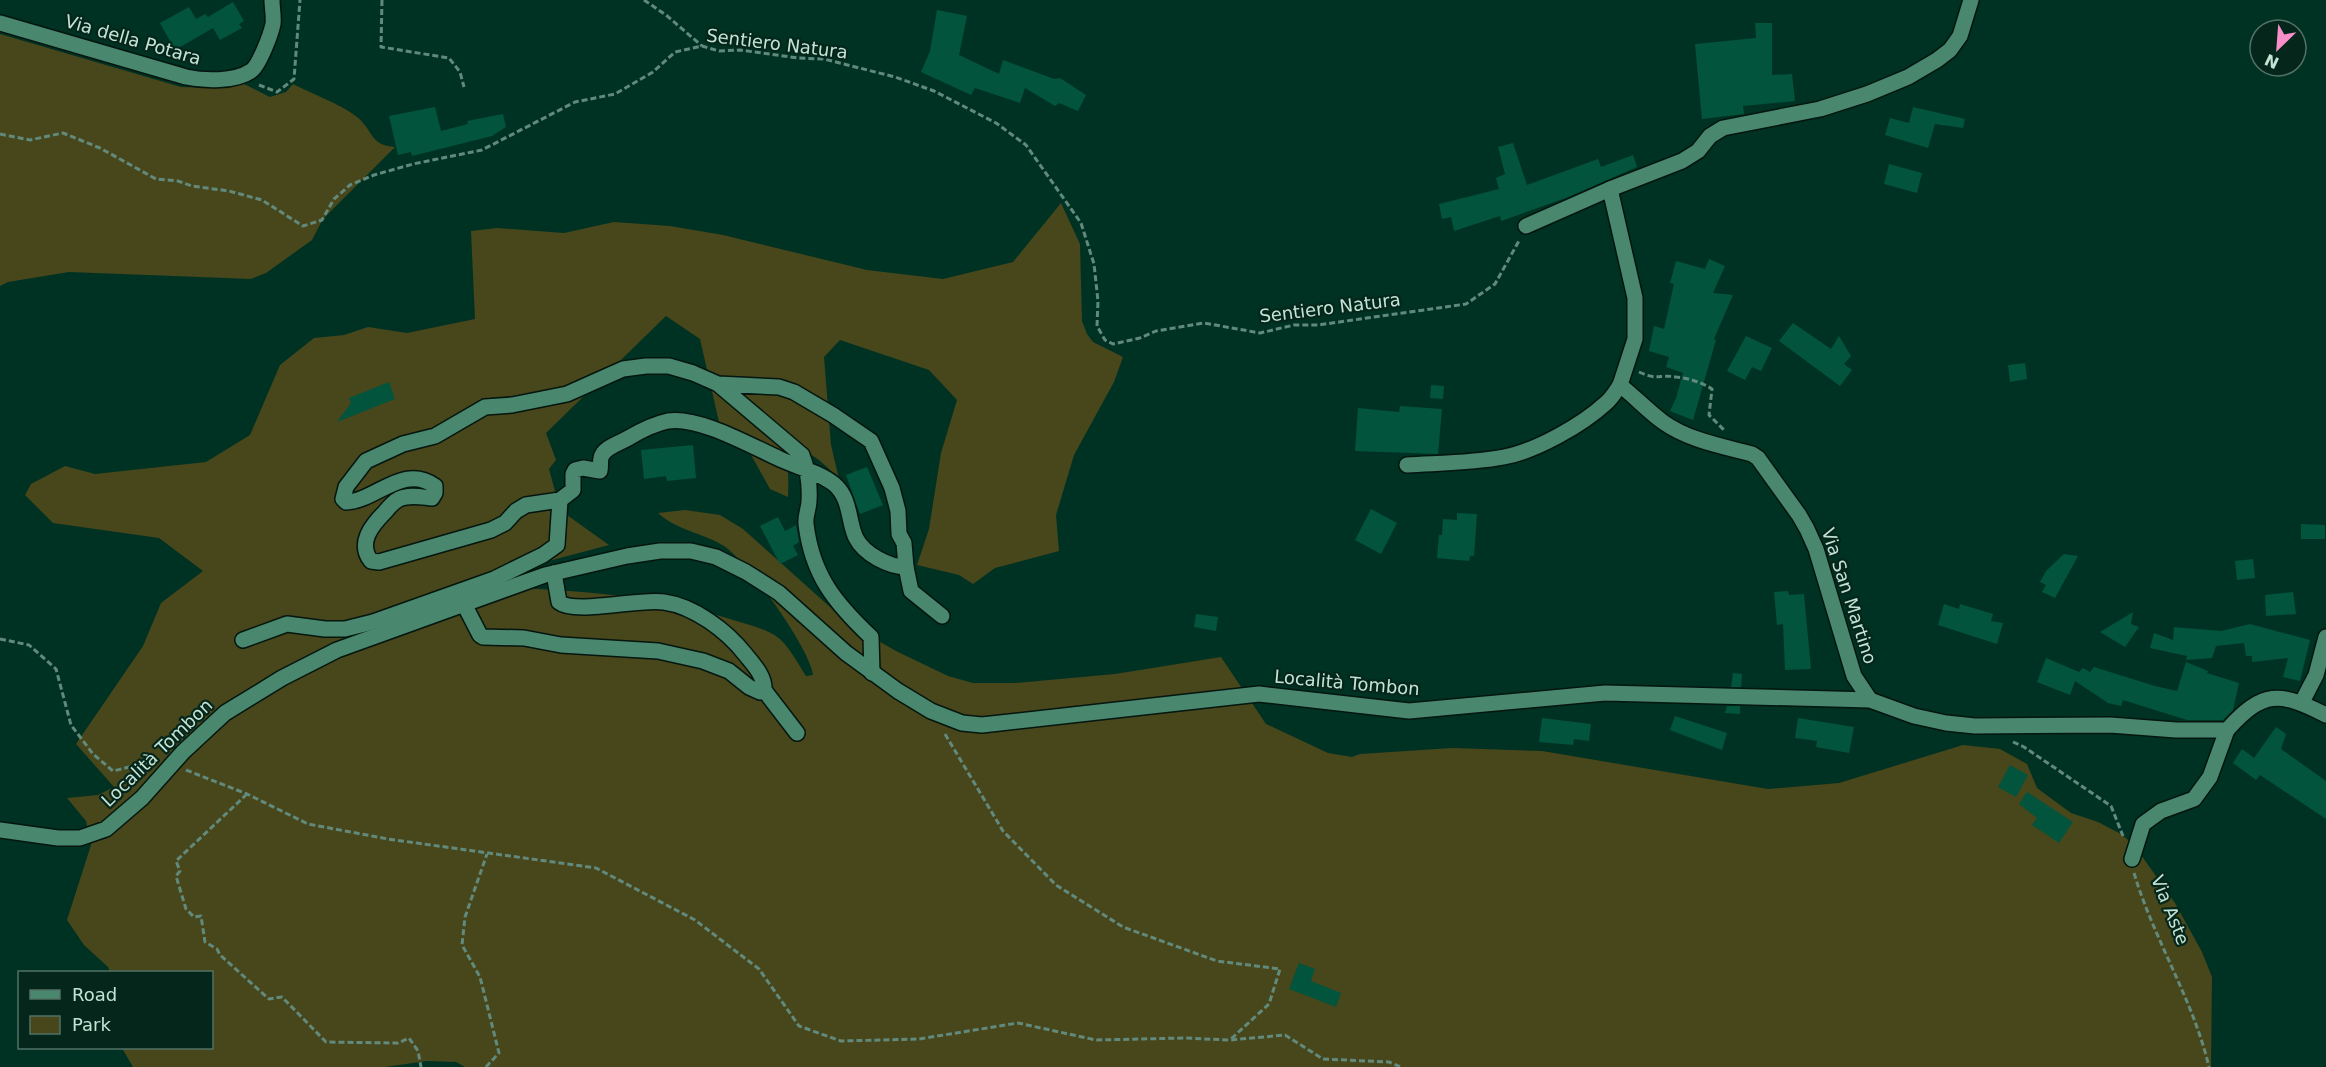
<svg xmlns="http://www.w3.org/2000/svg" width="2326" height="1067" font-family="'DejaVu Sans',sans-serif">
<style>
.green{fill:#48461b}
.building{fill:#02543d}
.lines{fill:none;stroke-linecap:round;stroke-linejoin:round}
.street-casing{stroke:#04160f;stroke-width:18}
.secondary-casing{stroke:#04160f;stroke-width:18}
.path{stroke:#628a7c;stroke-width:3;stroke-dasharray:6 3;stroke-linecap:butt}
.street{stroke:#49876f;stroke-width:15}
.secondary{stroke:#49876f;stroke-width:15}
.labels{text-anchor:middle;stroke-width:4.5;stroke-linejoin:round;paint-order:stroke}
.street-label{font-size:18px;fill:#c4e3d5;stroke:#04261b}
</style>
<rect width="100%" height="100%" fill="#003223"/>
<g class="green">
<path d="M0 34 181 87 218 88 240 82 270 97 286 92 293 84C312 94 341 104 357 117 374 131 369 145 395 147L323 219 312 240 266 273 251 279 69 272 8 282 0 286Z"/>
<path d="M1061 203 1080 244 1082 321 1087 334 1093 342 1123 357 1114 382 1074 455 1056 515 1059 551 995 568 973 584 959 575 917 565 929 529 941 453 957 400 929 370 840 340 824 357 831 445 839 479C823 462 807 446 783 449L780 453C791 466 788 481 788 497L770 489 744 442 719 422 700 339 666 316 546 433 556 460 549 469 560 510 609 545 496 575 488 587C571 590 653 594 733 620 747 624 763 628 776 636 788 644 798 664 806 676L813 675C810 648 747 561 724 546 703 533 676 530 658 513L685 510 720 515 743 529 849 624 896 651 948 676 973 683H1015L1115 674 1221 657 1266 724 1328 753 1352 757 1360 754 1452 748 1542 751 1768 789 1839 783 1963 745 2000 749 2027 764 2037 788 2071 813 2098 822 2121 834 2134 845 2175 903 2202 952 2212 977 2211 1067H465L456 1062 427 1061 385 1067H133L122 1048H212V972H110L108 967 84 945 67 920 91 845 86 821 67 798 98 795 114 787 76 744 143 646 161 603 203 571 159 538 53 523 25 495 31 484 65 466 95 474 206 462 250 435 280 365 314 338 344 335 368 327 407 333 475 319 471 231 497 228 564 233 614 222 670 226 723 235 867 270 943 279 1013 262Z"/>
</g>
<g class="building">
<polygon points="233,2 244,21 239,24 242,28 220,40 213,28 175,50 160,23 189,7 196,19 205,14 208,17"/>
<polygon points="937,10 967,16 959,55 999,74 1003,60 1054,79 1060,78 1086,95 1078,111 1059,103 1055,106 1025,88 1020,103 975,88 971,95 921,72 930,51"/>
<polygon points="1755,23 1772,23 1772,75 1792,74 1795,101 1743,106 1744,114 1702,119 1695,44 1756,38"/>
<polygon points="435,107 441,131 468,124 467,121 503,114 506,127 492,136 412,156 411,152 398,155 389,116"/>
<polygon points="1913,107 1965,119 1963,128 1935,124 1928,148 1885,135 1890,118 1909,123"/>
<polygon points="1513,143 1527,185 1598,159 1601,167 1633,155 1637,167 1566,198 1501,221 1500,216 1454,231 1451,217 1442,219 1439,204 1499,189 1496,178 1505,174 1498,147"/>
<polygon points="1889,164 1922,173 1917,193 1884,184"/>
<polygon points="1709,259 1725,266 1713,293 1733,295 1714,339 1716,340 1693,420 1670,411 1676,398 1683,373 1666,367 1669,357 1649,351 1654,326 1664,329 1674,284 1670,283 1676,261 1705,269"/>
<polygon points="1793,323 1831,349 1839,336 1851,356 1844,364 1852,370 1840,386 1779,341"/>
<polygon points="1746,336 1772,348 1761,371 1752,367 1745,380 1727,371"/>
<polygon points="2025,363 2027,379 2010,382 2008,365"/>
<polygon points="389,382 395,399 337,422 351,403 349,398"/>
<polygon points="1431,385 1444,386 1443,399 1430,398"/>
<polygon points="1400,406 1442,409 1438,454 1355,451 1358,408 1399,412"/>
<polygon points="693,445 696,478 667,481 666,476 644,479 641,450"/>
<polygon points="867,467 883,505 860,514 846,475"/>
<polygon points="1371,509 1397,523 1381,554 1355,540"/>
<polygon points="1457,513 1477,514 1474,556 1470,556 1469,561 1437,558 1439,535 1442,535 1443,519 1457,520"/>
<polygon points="778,517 785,531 796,525 799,542 793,546 798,555 780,564 760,526"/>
<polygon points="2301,524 2325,525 2325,539 2301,539"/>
<polygon points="2064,554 2078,556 2055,598 2042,592 2046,585 2040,582 2046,571"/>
<polygon points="2253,559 2255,578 2237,580 2235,561"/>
<polygon points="1788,591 1789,595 1804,594 1811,669 1785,670 1783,624 1777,625 1774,592"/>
<polygon points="2293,592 2296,614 2266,616 2265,595"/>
<polygon points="1944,604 1959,609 1960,604 1993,614 1991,621 2003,623 1997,644 1938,625"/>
<polygon points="2133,612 2131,624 2139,627 2125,647 2100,632"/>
<polygon points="1196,614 1218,617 1216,631 1194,627"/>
<polygon points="2250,624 2310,640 2300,681 2283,677 2288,658 2252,662 2252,656 2246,656 2244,643 2216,646 2212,658 2186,660 2187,656 2150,648 2154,633 2173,640 2174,627 2221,631"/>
<polygon points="2046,658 2079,672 2083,668 2090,672 2094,667 2155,686 2177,691 2186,662 2208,671 2207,673 2239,683 2233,710 2223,720 2187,720 2123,700 2121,706 2108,703 2075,681 2070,695 2037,682"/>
<polygon points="1733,673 1742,674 1741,687 1731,687"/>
<polygon points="1727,706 1740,706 1740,714 1725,713"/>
<polygon points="1675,716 1727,733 1722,750 1670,730"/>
<polygon points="1542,718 1591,724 1589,741 1574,739 1573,745 1539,742"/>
<polygon points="1798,718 1854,727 1849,753 1816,747 1817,741 1795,738"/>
<polygon points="2276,727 2286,734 2281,749 2326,781 2326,819 2260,775 2256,780 2233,763 2242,749 2254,758"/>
<polygon points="2010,765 2028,775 2016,797 1998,787"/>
<polygon points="2027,792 2073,822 2059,843 2032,825 2037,818 2019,804"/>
<polygon points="1299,963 1315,969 1311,981 1341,993 1336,1007 1289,989"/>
</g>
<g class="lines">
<g class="street-casing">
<g id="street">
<polyline points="1526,226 1610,189"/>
<path d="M718 384 779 387 794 392 833 415 871 441 892 488 898 511 899 534 904 543 906 567C889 567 864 554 856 538 848 522 851 498 834 484 819 472 797 467 780 459 751 446 699 416 668 421 654 424 642 430 630 437 621 443 603 447 601 458 600 462 601 467 600 471L583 468 575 470 573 474V490L560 500 526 505 516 511 505 523 491 530 379 562 371 561C357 543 372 525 385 512 389 507 393 502 399 499 409 494 422 497 432 498L435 493V486C403 463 376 501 346 502L343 499 346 487 366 461 403 444 435 436 485 407 512 405 567 394 623 369 646 366H669L693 373 718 384 802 455C808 470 810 485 809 501 809 508 805 516 806 524 812 575 835 603 871 637L872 673"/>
<path d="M1407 465C1439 463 1473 463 1504 457 1536 451 1582 425 1606 403 1612 398 1616 391 1620 385"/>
<polyline points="906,567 911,591 942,616"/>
<path d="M465 606 480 635 483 637 524 638 561 645 658 651 703 661 729 671 749 687 760 692 764 690C765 676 753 664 745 654 727 631 694 606 664 602 639 598 575 615 559 602L554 573"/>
<polyline points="243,640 287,624 325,629 345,629 373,622 494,579 543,555 557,545 560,500"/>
<polyline points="764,690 797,733"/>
<path d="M1870 700 1854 676 1816 549 1807 529 1799 515 1758 458 1752 454C1722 446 1688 440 1663 422 1648 411 1635 397 1620 385L1635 339V298L1610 189 1682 161 1698 151 1710 136 1723 128 1820 109 1867 94 1908 77 1937 60 1950 50 1960 36 1971 0"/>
<polyline points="2302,702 2316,675 2326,637"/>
<path d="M0 830 58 838H80L106 829 142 798 183 752 225 713 282 678 337 650 545 575 627 556 660 551H691L716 557 746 572 779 593 846 653 898 691 931 711 962 723 982 725 1259 694 1409 711 1605 693 1870 700 1914 716 1946 723 1975 726 2110 725 2176 730H2227C2263 690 2279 691 2326 715"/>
<polyline points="2132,859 2143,824 2161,811 2194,799 2210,777 2227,730"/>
</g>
</g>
<g class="secondary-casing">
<path id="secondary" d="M0 23 186 77C204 81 235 82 251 71 259 66 271 34 273 24 274 17 272 8 272 0"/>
</g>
<g class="path">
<polyline points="382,0 381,47 449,58 460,72 464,87"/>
<polyline points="644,0 666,15 702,46"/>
<polyline points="259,85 277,92 294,79 300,0"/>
<polyline points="0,134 30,140 63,133 100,148 156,179 178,181 192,186 229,191 262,200 303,226 322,220 334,199 350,185 374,175 413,164 482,150 575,102 615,94 653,72 675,52 702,46 719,51 740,50 798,58 824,59 895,77 934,91 996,123 1026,145 1081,223 1094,264 1098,301 1097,326 1105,340 1113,344 1140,338 1156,331 1204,323 1260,333 1294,325 1318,325 1466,304 1495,284 1520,239"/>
<path d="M1639 372C1659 381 1658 374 1676 377 1688 378 1701 382 1712 389L1709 415 1724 430"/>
<polyline points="0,639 29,645 56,669 71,725 93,754 113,771 154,761"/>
<polyline points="945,734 1003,831 1056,885 1123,927 1217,961 1280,969 1269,1004 1231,1039"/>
<polyline points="2013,742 2024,747 2111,806 2123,836"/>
<polyline points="186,770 247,794 308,824 388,839 596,868 695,920 759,969 799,1026 841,1041 919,1039 1018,1023 1096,1040 1184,1038 1230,1040 1285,1035 1323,1059 1389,1062 1401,1067"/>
<polyline points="247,794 176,861 180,871 176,876 186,909 194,917 201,916 205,942 217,949 220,955 269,999 282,997 326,1042 398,1043 409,1038 418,1051 421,1067"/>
<path d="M2134 873C2154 940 2193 999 2209 1067"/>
<polyline points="486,1067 499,1053 480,977 462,945 465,917 487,854"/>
</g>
<use href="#street" class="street"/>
<use href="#secondary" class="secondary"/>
</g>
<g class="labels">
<g class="street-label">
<text transform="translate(133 40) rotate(16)" y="6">Via della Potara</text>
<text transform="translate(777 44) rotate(7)" y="6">Sentiero Natura</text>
<text transform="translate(1330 308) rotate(-7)" y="6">Sentiero Natura</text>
<text transform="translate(1849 596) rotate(72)" y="6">Via San Martino</text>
<text transform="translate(1347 683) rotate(5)" y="6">Località Tombon</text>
<text transform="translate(157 753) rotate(-44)" y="6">Località Tombon</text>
<text transform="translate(2170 910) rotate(68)" y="6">Via Aste</text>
</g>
</g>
<rect x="18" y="971" width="195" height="78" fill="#04261b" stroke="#517265" stroke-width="1.5"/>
<rect x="30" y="990" width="30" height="9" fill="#49876f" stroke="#517265" stroke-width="1.5"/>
<text x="72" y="1001" font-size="18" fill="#c4e3d5">Road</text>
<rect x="30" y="1016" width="30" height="18" fill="#48461b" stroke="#517265" stroke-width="1.5"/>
<text x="72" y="1031" font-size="18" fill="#c4e3d5">Park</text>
<g transform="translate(2278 48) rotate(205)"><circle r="28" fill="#04261b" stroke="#517265" stroke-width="1.5"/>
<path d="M0-4.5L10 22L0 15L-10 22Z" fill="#f98fc9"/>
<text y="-9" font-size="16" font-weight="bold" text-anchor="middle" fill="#c4e3d5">N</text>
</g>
</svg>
